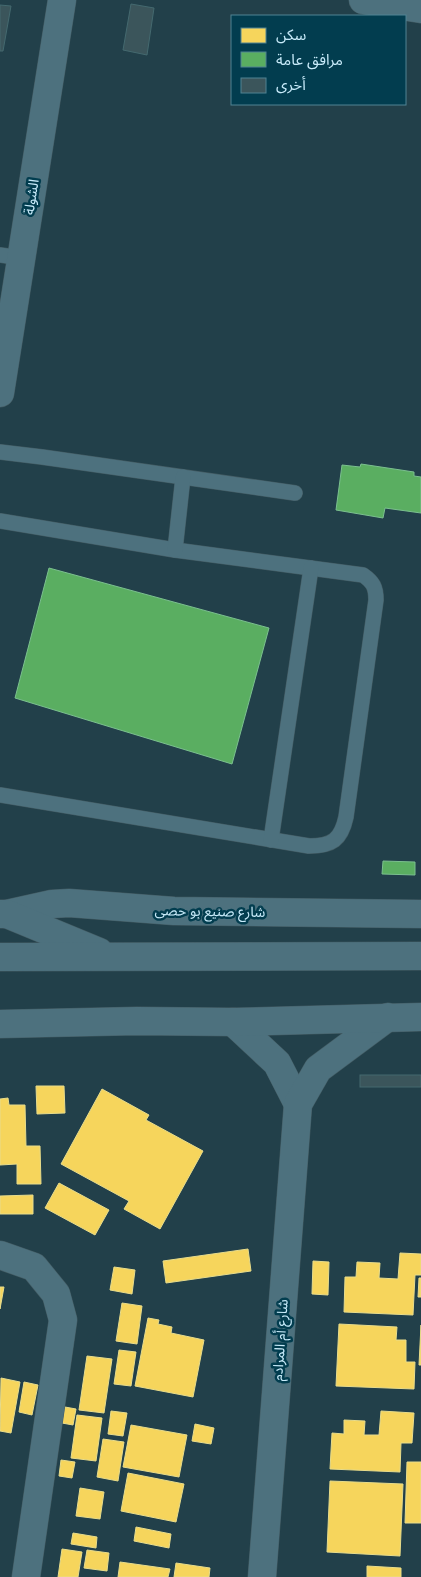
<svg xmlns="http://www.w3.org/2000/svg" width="421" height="1577" font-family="'DM Sans','Noto Sans Arabic',sans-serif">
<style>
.homes{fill:#f6d55c;stroke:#e8dc8b}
.public{fill:#5aae61;stroke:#7bc08f}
.building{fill:#3b555b;stroke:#44696f}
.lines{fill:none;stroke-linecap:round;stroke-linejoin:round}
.service-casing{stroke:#435b63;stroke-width:16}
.minor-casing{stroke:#435b63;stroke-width:29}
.tertiary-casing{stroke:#435b63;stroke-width:29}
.service{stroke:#4d717e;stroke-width:15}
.minor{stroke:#4d717e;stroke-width:28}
.tertiary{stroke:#4d717e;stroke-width:28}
.labels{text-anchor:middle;stroke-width:5;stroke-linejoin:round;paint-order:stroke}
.street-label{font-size:14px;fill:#c8ebfa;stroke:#023d4f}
</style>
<rect width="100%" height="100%" fill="#22404a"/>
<g class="homes">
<polygon points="36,1086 64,1086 65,1113 37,1114"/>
<polygon points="102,1089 149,1115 146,1120 203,1151 160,1229 124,1209 129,1201 61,1164"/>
<polygon points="8,1098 9,1105 25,1105 26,1146 40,1146 41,1184 17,1184 17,1164 0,1165 0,1099"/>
<polygon points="59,1183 109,1210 95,1235 45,1208"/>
<polygon points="33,1195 33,1214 0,1214 0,1196"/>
<polygon points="248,1249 251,1271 166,1283 163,1261"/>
<polygon points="400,1253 421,1254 421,1275 415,1275 413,1315 344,1312 345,1277 356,1277 357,1262 380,1263 379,1278 398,1279"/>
<polygon points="313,1261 329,1262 328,1295 312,1294"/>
<polygon points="114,1267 135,1270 132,1294 110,1290"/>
<polygon points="419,1278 421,1278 421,1297 418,1297"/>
<polygon points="0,1287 4,1287 0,1309"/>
<polygon points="122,1303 142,1306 137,1344 116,1341"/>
<polygon points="148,1318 159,1320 158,1324 172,1327 171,1333 204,1340 193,1397 135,1386"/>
<polygon points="339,1324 397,1327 396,1340 406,1340 406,1362 415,1362 414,1389 336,1386"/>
<polygon points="421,1325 421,1365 419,1365"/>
<polygon points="119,1350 136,1352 131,1386 114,1384"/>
<polygon points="87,1356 112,1359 104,1413 79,1410"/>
<polygon points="1,1378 20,1382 11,1433 0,1431"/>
<polygon points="24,1382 38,1385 32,1415 19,1412"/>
<polygon points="65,1407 76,1409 73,1425 62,1423"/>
<polygon points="111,1411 127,1413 123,1436 108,1434"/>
<polygon points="381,1411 414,1413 412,1443 401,1443 400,1472 330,1469 332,1433 344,1434 344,1420 365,1421 364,1435 379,1435"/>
<polygon points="77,1415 102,1418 96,1461 71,1458"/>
<polygon points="195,1424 214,1428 211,1444 192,1441"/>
<polygon points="131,1425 187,1435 179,1477 123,1467"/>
<polygon points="103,1439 124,1442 118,1481 97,1477"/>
<polygon points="61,1460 75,1462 72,1478 59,1476"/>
<polygon points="407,1462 421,1462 421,1523 405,1523"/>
<polygon points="128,1473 184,1484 176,1522 121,1511"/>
<polygon points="330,1481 403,1484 400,1556 327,1552"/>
<polygon points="80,1488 104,1492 100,1519 76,1516"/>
<polygon points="136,1527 171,1534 169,1548 134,1541"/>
<polygon points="73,1533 97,1537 96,1548 71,1544"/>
<polygon points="62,1549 82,1552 78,1577 58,1577"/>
<polygon points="87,1550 109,1553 107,1571 84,1568"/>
<polygon points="120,1562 170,1569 168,1577 118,1577"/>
<polygon points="176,1563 210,1568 209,1577 174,1577"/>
<polygon points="367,1566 401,1568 401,1577 367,1577"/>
</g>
<g class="public">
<polygon points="361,464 414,472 414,476 421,477 421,513 385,508 383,518 336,510 342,465 360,467"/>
<polygon points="49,568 269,628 232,764 15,698"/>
<polygon points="383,861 415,862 415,875 382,874"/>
</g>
<g class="building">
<polygon points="131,4 154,8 147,55 123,50"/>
<polygon points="0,5 11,6 3,51 0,51"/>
<rect x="360" y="1075" width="61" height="12"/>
</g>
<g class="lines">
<g class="service-casing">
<g id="service">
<polyline points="0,255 21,258"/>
<polyline points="0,452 42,457 295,493"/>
<path d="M0 521 175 550 363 575C373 582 376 587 376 600L346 817C341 840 332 846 309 846L0 795"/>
<polyline points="175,550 183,477"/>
<polyline points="271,840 311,568"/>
</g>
</g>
<g class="minor-casing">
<g id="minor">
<polyline points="363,0 421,9"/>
<polyline points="0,393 62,0"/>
<polyline points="0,914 7,914 52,904 69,903 174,911 421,914"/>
<polyline points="233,1022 277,1063 298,1104"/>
<polyline points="0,1255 34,1267 56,1294 63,1320 26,1577"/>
<polyline points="262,1577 298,1104 318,1069 388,1017"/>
</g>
</g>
<g class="tertiary-casing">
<g id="tertiary">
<polyline points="7,914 99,952"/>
<polyline points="0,957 421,956"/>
<polyline points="0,1024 137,1021 233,1022 421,1017"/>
</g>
</g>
<use href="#service" class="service"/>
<use href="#minor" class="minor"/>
<use href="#tertiary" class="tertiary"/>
</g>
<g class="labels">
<g class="street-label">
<text transform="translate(31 197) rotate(-81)" y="5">الشولة</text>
<text transform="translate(210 911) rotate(1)" y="5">شارع صنيع بو حصى</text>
<text transform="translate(280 1340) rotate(-86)" y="5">شارع أم المرادم</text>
</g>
</g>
<rect x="231" y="15" width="175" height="90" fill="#023d4f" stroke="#518393"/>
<rect x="241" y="28" width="25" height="15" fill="#f6d55c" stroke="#518393"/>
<text x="276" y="40" font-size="15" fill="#c8ebfa">سكن</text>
<rect x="241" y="52" width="25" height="15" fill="#5aae61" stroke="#518393"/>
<text x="276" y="65" font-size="15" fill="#c8ebfa">مرافق عامة</text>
<rect x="241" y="78" width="25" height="15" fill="#3b555b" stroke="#518393"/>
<text x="276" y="90" font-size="15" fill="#c8ebfa">أخرى</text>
</svg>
